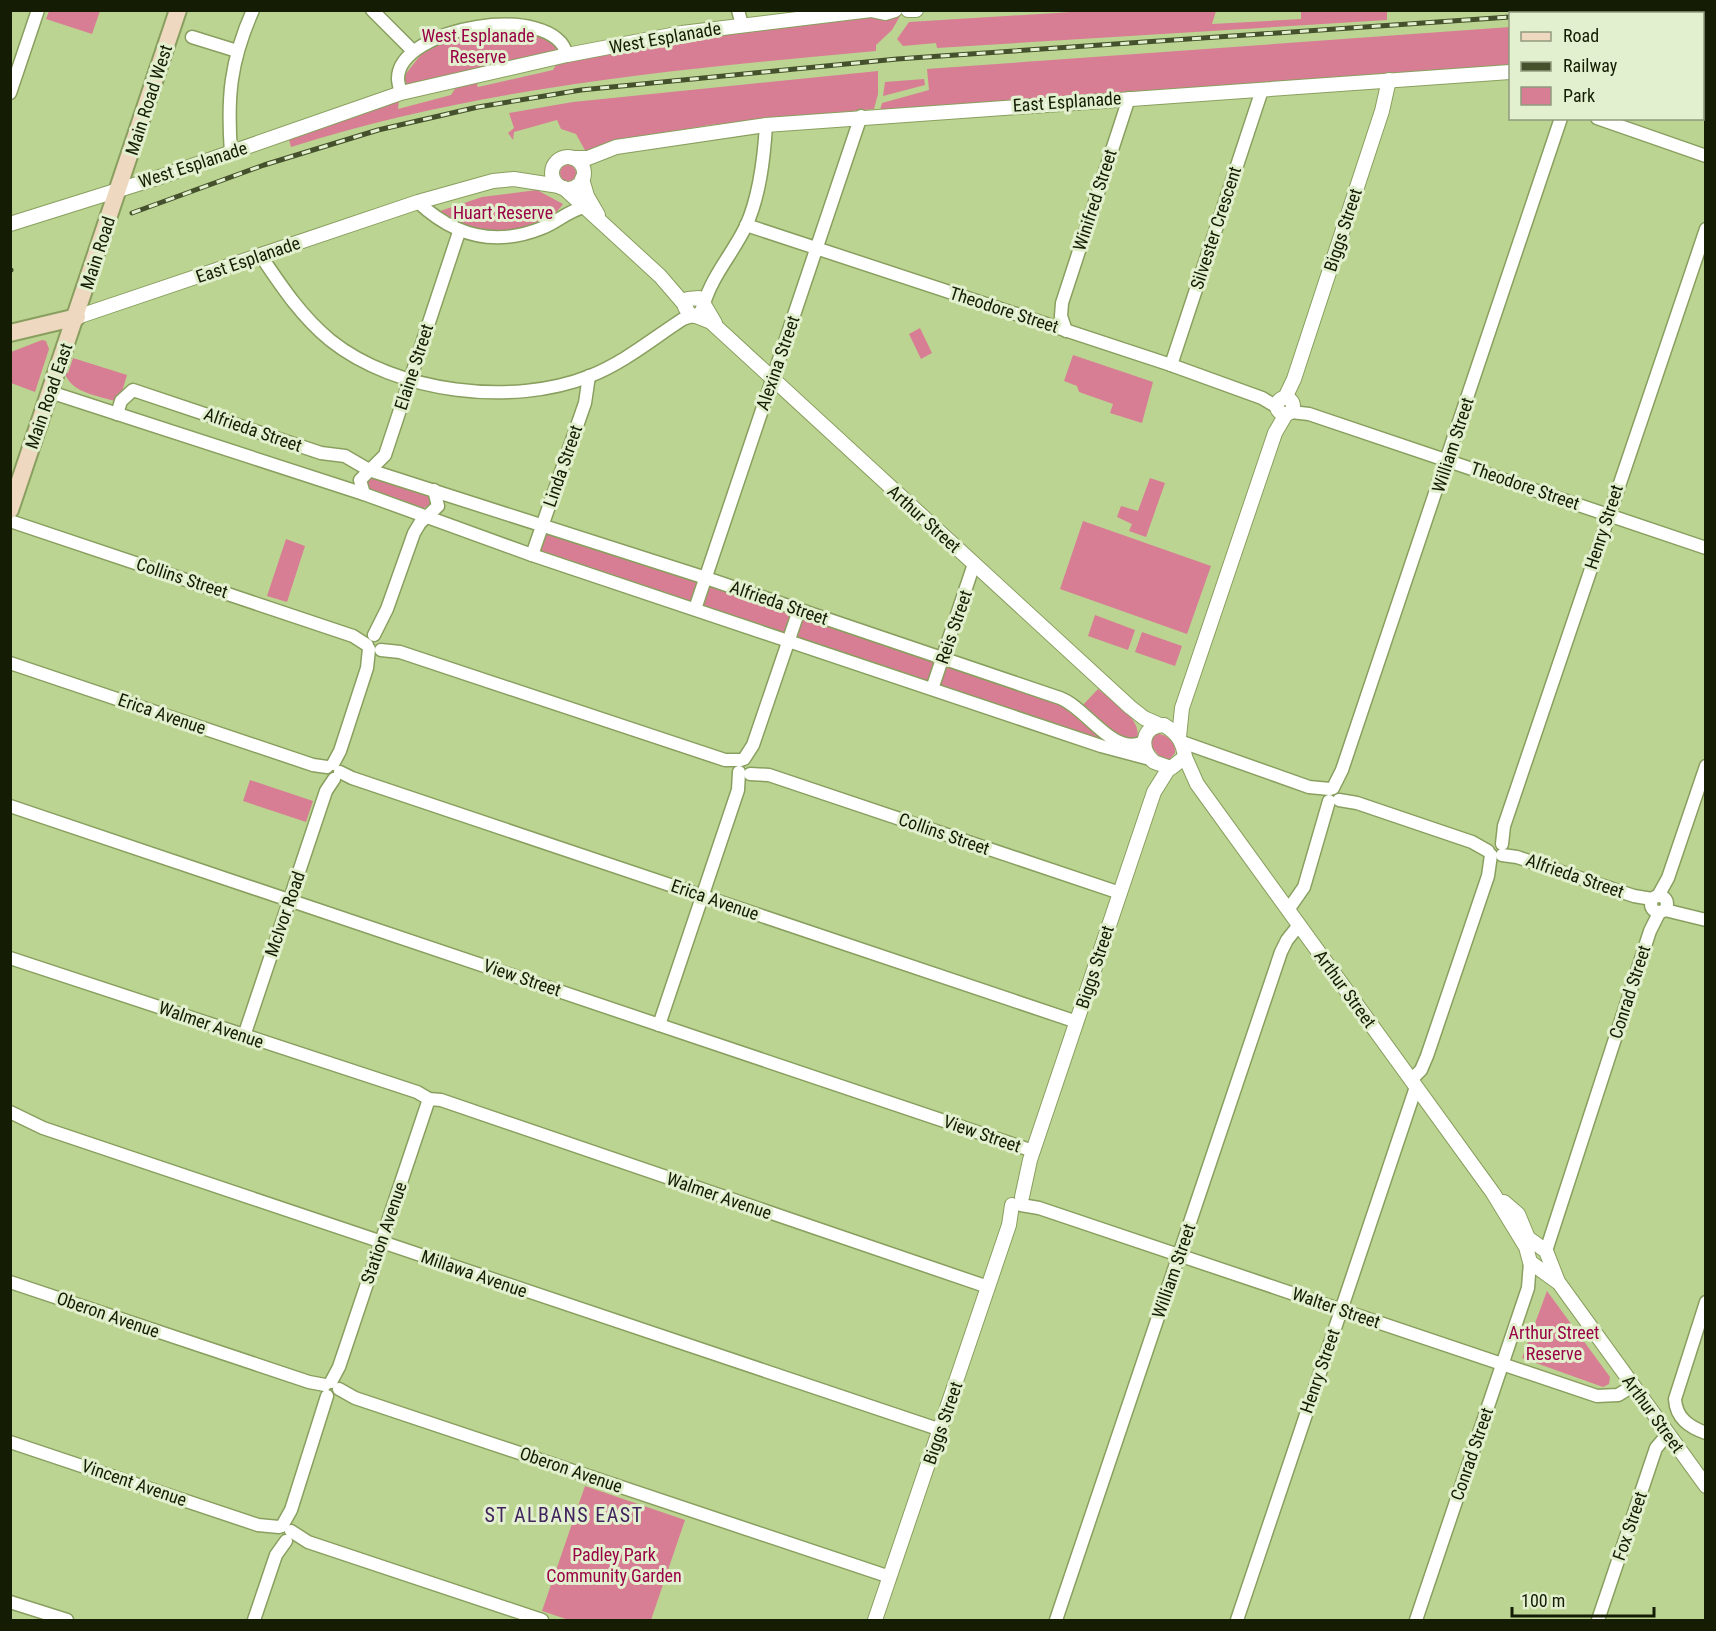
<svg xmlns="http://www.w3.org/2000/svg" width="1716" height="1631" font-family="'Roboto Condensed',sans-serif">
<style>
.green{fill:#d77e94}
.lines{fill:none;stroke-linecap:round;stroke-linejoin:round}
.minor-casing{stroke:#899f5f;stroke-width:15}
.tertiary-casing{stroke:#899f5f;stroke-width:16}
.secondary-casing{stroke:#899f5f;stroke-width:20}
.minor{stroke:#fff;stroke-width:12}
.tertiary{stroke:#fff;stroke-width:14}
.secondary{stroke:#eed8c0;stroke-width:16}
.rail-casing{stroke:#44512c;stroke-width:5}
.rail{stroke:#e3f0cf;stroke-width:3;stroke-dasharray:9;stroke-linecap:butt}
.labels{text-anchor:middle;stroke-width:6;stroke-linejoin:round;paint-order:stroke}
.park-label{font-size:18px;fill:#990246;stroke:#e3f0cf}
.street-label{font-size:18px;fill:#141c03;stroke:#e3f0cf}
.neighbourhood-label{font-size:20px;letter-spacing:1.5px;fill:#41245e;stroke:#e3f0cf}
</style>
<rect width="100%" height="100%" fill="#bcd492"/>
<g class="green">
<polygon points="1103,10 1216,11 1212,24 1301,19 1301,11 1387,11 1387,20 937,48 936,43 903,46 897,39 909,22"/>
<polygon points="49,11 49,10 100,11 92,34 46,19"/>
<path d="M903 11 892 30 876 45V51C679 69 480 87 291 147L288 136 399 100 398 109 451 95 458 84 480 78 477 85 478 87 553 70 559 60 622 47Z"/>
<polygon points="472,23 556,38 559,50 411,87 406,84 404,76 434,38"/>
<polygon points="1510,27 1510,66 880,110 882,103 929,90 927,69"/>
<polygon points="878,71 878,94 874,109 709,125 613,142 586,152 576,134 561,129 557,120 514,132 513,140 508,133 514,128 509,113 573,102"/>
<polygon points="924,79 925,85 883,96 885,82"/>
<circle cx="568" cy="173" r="8"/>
<path d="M537 190 563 204C536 242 472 237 440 211L482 197Z"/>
<polygon points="920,328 932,353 921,359 909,334"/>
<polygon points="42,340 46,341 49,349 35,392 11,383 11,352"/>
<polygon points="1073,355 1153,382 1142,423 1110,413 1113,404 1079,392 1077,386 1064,381"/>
<path d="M73 358 127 375 121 395 115 401C98 396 70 392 65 373H68Z"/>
<polygon points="374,476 428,494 432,498 431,505 421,509 369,490 366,481"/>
<polygon points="1150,478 1165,483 1146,537 1129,531 1132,524 1117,517 1121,506 1138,511"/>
<polygon points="1083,521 1211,566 1187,634 1060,589"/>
<polygon points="546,531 694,579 698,582 691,603 539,553 542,535"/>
<polygon points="286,539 305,546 287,602 267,596"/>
<polygon points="708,585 789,611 792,618 788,633 784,635 701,607"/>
<polygon points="1095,615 1135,630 1128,650 1088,636"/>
<polygon points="804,617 935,661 931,683 797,639 794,634"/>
<polygon points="1142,632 1182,646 1175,666 1135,652"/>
<polygon points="947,665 1054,700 1132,751 938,686 943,668"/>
<path d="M1098 689C1111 701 1144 718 1137 741L1118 739 1082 706Z"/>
<path d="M1157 734C1168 734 1176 743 1175 753L1169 760 1161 758 1151 746V740Z"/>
<polygon points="250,780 313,801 306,822 243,801"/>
<polygon points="1547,1291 1610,1377 1609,1384 1603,1387 1522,1358"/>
<polygon points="585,1486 685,1520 651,1620 569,1620 542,1611"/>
</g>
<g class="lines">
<g class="minor-casing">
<g id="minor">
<polyline points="372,10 412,50"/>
<polyline points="738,10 742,25"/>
<polyline points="192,37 237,51"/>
<polyline points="10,93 38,10"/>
<path d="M401 93C400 89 398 83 398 79 397 27 554 0 567 55"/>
<polyline points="1597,118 1706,156"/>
<path d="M231 153C227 97 230 62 253 10"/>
<path d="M418 202C454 236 495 247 542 228 557 222 568 211 584 207"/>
<polyline points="746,225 1171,365 1262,398 1277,407"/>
<path d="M261 256C282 287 301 316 330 340 396 393 512 407 590 376 625 362 652 339 683 319L692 316"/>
<path d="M704 304C712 276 733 253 746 226 760 195 764 158 766 125"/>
<polyline points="1066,331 1061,316 1062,303 1129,98"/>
<polyline points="1171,365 1262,90"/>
<polyline points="50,392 364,494 532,555 1101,746 1150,759"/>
<polyline points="1291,412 1309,414 1706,548"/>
<path d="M117 414 121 401 133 390 321 453 345 456 369 470 706 578 1060 698C1087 708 1113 757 1143 742"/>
<polyline points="364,494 360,480 385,455 459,232"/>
<polyline points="10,521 353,636 367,645"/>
<polyline points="532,555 585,403 589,376"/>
<polyline points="695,609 861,116"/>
<polyline points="374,635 387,609 414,533 420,523 438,506 434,490"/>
<polyline points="381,650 400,652 725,760 741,760"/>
<polyline points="10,663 313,765 327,767"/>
<polyline points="932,689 974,564"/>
<polyline points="1182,742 1309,787 1330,789"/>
<polyline points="744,759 753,745 799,610"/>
<polyline points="333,764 340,751 367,668 369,649"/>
<polyline points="340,772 352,778 1077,1022"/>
<polyline points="750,774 769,775 1120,893"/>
<polyline points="1333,788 1342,770 1561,118"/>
<polyline points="1339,800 1357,803 1472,842 1488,851"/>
<polyline points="10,806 1033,1151"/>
<polyline points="1502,844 1504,826 1706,229"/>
<polyline points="1502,855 1517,857 1634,896 1652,899"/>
<circle cx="1659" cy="904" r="8"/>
<polyline points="1658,896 1668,878 1706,766"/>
<polyline points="1288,910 1304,887 1329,801"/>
<polyline points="1665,910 1706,920"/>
<polyline points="10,958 417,1092 429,1099 441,1100 988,1287"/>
<polyline points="659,1025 738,790 739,772"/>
<polyline points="244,1036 326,791 334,779"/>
<polyline points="1411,1080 1421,1070 1427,1056 1488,876 1491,855"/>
<polyline points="10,1112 43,1128 941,1430"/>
<polyline points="1021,1205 1039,1208 1597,1396 1618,1395 1633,1386"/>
<polyline points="1546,1251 1650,931 1659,913"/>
<polyline points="10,1282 309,1382 325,1385"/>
<path d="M1706 1302 1675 1399C1676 1418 1689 1427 1706 1433"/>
<polyline points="331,1382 339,1367 429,1099"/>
<polyline points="339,1389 355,1398 890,1577"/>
<polyline points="10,1442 258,1525 279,1527"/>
<polyline points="282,1526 291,1510 327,1396"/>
<polyline points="291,1531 308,1542 542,1620"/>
<polyline points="10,1602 67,1620"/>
<polyline points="254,1620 276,1555 286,1541"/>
<polyline points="1056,1620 1281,952 1287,940 1299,925"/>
<polyline points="1237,1620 1416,1087"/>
<polyline points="1416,1620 1528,1288 1530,1262"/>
<polyline points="1598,1620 1656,1448 1668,1434"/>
</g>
</g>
<g class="tertiary-casing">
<g id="tertiary">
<polyline points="908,10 916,10"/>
<polyline points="1702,60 1706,60"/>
<circle cx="568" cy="173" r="16"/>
<polyline points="573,158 588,158 616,147 766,125 1510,72"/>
<polyline points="582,179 587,196 598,215"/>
<polyline points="564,188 660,276 685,305"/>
<polyline points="10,224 163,176 401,93 567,55 682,33 871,10 885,13 895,10"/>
<polyline points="704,305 702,312 696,316 690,315 685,307 688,299 699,298 702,301 715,323"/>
<polyline points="696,316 711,322 1130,707 1144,718 1160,725"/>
<polyline points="77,317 418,202 493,181 514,179 559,186"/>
<circle cx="1285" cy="406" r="8"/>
<polyline points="1285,398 1294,379 1382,111 1389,80"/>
<path d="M1164 725C1177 733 1183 741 1185 757L1171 768 1154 762C1139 749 1141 726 1164 725Z"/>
<polyline points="1179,737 1182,708 1275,433 1286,414"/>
<polyline points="1185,757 1197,784 1493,1193 1526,1247 1530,1262 1559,1283 1706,1486"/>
<polyline points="1022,1197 1030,1160 1154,792 1169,768"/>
<polyline points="1504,1202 1518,1214 1528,1238 1546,1251 1557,1279"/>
<polyline points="875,1620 988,1287 1009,1225 1012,1205"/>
</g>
</g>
<g class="secondary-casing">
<g id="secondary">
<polyline points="10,333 77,317"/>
<polyline points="10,510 178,10"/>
</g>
</g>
<use href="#minor" class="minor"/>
<use href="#tertiary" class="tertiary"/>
<use href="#secondary" class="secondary"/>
<g class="rail-casing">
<g id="rail">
<polyline points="1555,14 1599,10"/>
<polyline points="1634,14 1677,10"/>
<polyline points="132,213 264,165 378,130 478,107 581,90 897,59 1510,17"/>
<polyline points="10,270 11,270"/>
</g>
</g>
<use href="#rail" class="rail"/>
</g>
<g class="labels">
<g class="park-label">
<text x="478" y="42">West Esplanade<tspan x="478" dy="21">Reserve</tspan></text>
<text x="503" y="219">Huart Reserve</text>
<text x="1554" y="1339">Arthur Street<tspan x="1554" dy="21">Reserve</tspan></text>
<text x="614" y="1561">Padley Park<tspan x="614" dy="21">Community Garden</tspan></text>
</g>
<g class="street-label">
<text transform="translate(665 38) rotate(-10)" y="6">West Esplanade</text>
<text transform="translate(149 100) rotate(-72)" y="6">Main Road West</text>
<text transform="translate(1067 102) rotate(-4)" y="6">East Esplanade</text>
<text transform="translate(193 165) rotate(-18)" y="6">West Esplanade</text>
<text transform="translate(1095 200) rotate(-72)" y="6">Winifred Street</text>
<text transform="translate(1216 228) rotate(-72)" y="6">Silvester Crescent</text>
<text transform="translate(1343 230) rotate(-72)" y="6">Biggs Street</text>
<text transform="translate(98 253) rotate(-72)" y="6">Main Road</text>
<text transform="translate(248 260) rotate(-19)" y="6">East Esplanade</text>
<text transform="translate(1004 310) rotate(18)" y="6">Theodore Street</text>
<text transform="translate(778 363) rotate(-71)" y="6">Alexina Street</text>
<text transform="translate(414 367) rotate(-72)" y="6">Elaine Street</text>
<text transform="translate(49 396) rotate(-71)" y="6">Main Road East</text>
<text transform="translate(253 430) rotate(19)" y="6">Alfrieda Street</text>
<text transform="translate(1453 445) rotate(-72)" y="6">William Street</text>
<text transform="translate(563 466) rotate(-71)" y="6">Linda Street</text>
<text transform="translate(1525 486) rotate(19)" y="6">Theodore Street</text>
<text transform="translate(924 519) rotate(42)" y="6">Arthur Street</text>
<text transform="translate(1604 527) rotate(-72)" y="6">Henry Street</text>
<text transform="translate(182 578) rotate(18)" y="6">Collins Street</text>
<text transform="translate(779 603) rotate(19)" y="6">Alfrieda Street</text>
<text transform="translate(954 627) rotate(-71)" y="6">Reis Street</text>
<text transform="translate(162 714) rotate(19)" y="6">Erica Avenue</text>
<text transform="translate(944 834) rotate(19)" y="6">Collins Street</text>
<text transform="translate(1575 876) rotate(19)" y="6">Alfrieda Street</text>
<text transform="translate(715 900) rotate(19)" y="6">Erica Avenue</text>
<text transform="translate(285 914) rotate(-71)" y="6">McIvor Road</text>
<text transform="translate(1095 967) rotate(-72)" y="6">Biggs Street</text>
<text transform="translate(522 978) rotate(19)" y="6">View Street</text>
<text transform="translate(1345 989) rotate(54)" y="6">Arthur Street</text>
<text transform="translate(1630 992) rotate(-72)" y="6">Conrad Street</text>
<text transform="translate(211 1025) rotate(19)" y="6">Walmer Avenue</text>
<text transform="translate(982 1134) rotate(19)" y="6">View Street</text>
<text transform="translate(719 1196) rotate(19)" y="6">Walmer Avenue</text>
<text transform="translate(384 1233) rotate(-71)" y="6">Station Avenue</text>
<text transform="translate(1174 1271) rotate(-71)" y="6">William Street</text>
<text transform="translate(474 1274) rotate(19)" y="6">Millawa Avenue</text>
<text transform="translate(1336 1308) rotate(19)" y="6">Walter Street</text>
<text transform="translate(108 1315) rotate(19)" y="6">Oberon Avenue</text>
<text transform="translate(1320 1371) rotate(-71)" y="6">Henry Street</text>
<text transform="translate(1653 1414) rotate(54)" y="6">Arthur Street</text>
<text transform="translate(943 1423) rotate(-71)" y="6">Biggs Street</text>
<text transform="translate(1472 1454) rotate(-71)" y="6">Conrad Street</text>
<text transform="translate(571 1470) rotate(19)" y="6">Oberon Avenue</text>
<text transform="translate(134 1483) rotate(19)" y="6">Vincent Avenue</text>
<text transform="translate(1630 1526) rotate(-71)" y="6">Fox Street</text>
</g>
<g class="neighbourhood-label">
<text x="564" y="1522">ST ALBANS EAST</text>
</g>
</g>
<rect width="1716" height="1631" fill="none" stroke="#141c03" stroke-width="24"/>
<rect x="1509" y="12" width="195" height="108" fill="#e3f0cf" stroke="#909b7d" stroke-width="1.5"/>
<rect x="1521" y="32" width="30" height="9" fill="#eed8c0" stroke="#909b7d" stroke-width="1.5"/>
<text x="1563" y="42" font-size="18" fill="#141c03">Road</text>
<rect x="1521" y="62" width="30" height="9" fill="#44512c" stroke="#909b7d" stroke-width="1.5"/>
<text x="1563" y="72" font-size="18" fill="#141c03">Railway</text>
<rect x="1521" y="87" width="30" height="18" fill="#d77e94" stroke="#909b7d" stroke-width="1.5"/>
<text x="1563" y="102" font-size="18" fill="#141c03">Park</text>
<path d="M1512 1607v9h142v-9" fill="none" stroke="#141c03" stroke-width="3"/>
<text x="1521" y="1607" font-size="18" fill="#141c03" stroke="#e3f0cf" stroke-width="4.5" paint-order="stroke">100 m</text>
</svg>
